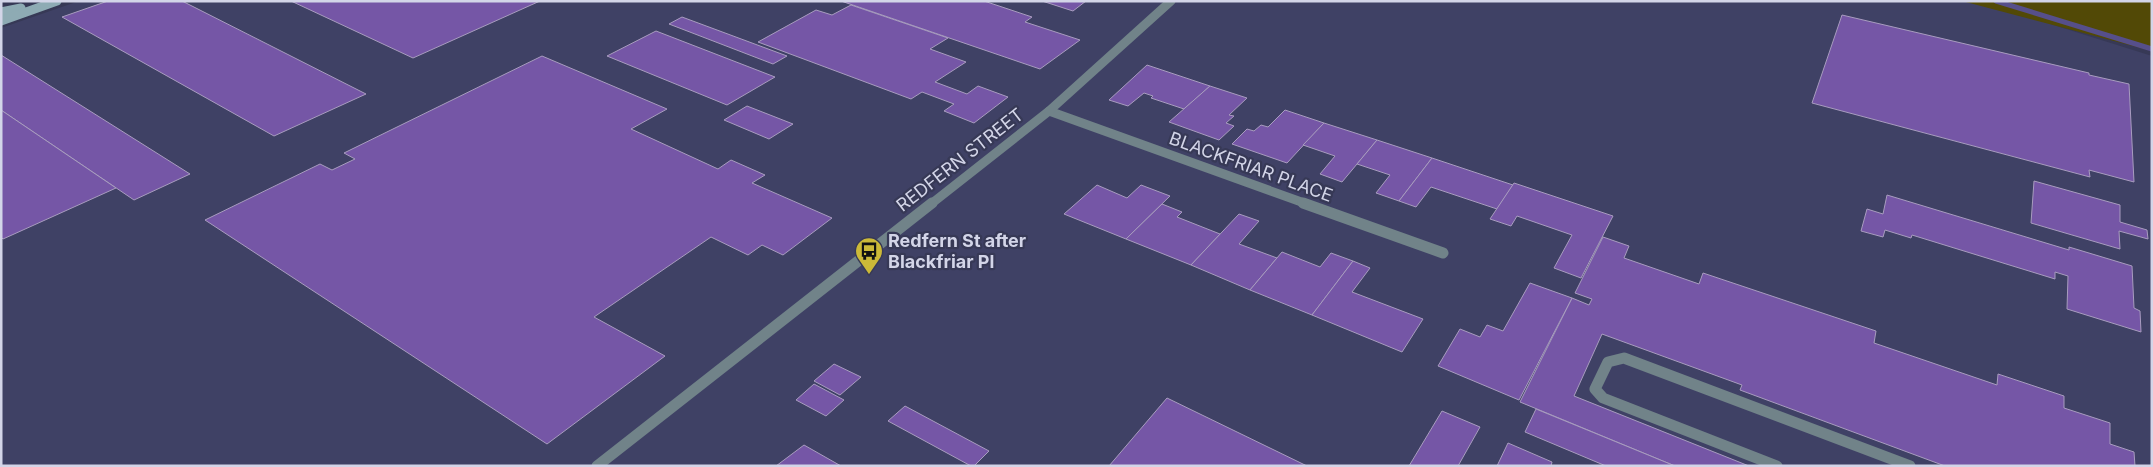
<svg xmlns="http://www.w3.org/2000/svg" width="2153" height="467" font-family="Inter,sans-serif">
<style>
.built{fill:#3f4165}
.green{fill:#524906}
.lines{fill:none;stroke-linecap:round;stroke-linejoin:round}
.stream{stroke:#564f8a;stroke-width:5}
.building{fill:#7556a6;stroke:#a89cbf}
.lane{stroke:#718389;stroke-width:11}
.street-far1{stroke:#718389;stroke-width:9}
.street{stroke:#718389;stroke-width:11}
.secondary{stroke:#8eabb4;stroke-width:9}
.labels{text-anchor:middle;stroke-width:4.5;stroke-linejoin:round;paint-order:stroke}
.street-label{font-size:18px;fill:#d3d5e8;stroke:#373956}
.poi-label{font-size:18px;font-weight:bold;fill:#d3d5e8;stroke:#373956;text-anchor:start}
</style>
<rect width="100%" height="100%" fill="#373956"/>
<polygon class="built" points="79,1 1977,1 2152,56 2152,466 1,466 1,28"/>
<polygon class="green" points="1962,1 2152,1 2152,51"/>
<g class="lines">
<polyline class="stream" points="1996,1 2152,49"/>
</g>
<g class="building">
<polygon points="108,1 182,1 366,94 274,136 62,17"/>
<polygon points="291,1 540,1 413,58"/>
<polygon points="841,1 984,1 1032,17 1025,22 1080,40 1040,69"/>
<polygon points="1042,1 1086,1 1073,11"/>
<polygon points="851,5 948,38 930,49 966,62 935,82 967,94 978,86 1008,97 974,123 944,111 954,104 922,92 911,99 758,42 816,10 832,15"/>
<polygon points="1842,15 2089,73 2089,75 2129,84 2134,182 2089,170 2090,177 1812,103"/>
<polygon points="682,17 787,56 773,64 669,24"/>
<polygon points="656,31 775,77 727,105 607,56"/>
<polygon points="1,55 190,174 134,200 1,110"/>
<polygon points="542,56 667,109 631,129 718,169 731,160 765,175 752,183 832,218 783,255 762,245 748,255 711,237 594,317 665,356 547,444 205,220 320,164 332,170 355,159 344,153"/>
<polygon points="1147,65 1210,86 1184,109 1151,98 1153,96 1144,93 1128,106 1109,100"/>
<polygon points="1210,86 1247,98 1229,115 1234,116 1226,123 1234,126 1219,140 1169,122"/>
<polygon points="747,106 793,124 769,139 724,120"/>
<polygon points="1,110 116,188 3,239 1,237"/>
<polygon points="1285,110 1324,123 1287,163 1232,144 1247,129 1254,131 1261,125 1268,127"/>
<polygon points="1324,123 1377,140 1342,182 1320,174 1335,156 1303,145"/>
<polygon points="1377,140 1432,158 1399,201 1376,193 1390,175 1357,164"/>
<polygon points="1432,158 1513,185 1497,209 1431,187 1416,207 1399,201"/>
<polygon points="2034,181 2120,205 2120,222 2147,230 2148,239 2119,231 2120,249 2031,223"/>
<polygon points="1514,183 1613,216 1581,278 1554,268 1572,235 1517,216 1511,226 1490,219"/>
<polygon points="1097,185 1127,198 1141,185 1170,196 1126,239 1064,214"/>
<polygon points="1887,195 2069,250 2069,247 2132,266 2134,308 2140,311 2141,332 2067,309 2068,276 2055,272 2055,279 1912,235 1911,238 1885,230 1883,237 1861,231 1867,209 1883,214"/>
<polygon points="1162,204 1182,212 1177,217 1220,234 1191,265 1126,239"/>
<polygon points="1239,214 1259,221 1239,244 1277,258 1250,290 1191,265"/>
<polygon points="1603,237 1629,246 1624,258 1699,284 1703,273 1876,331 1874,343 1997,385 1998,374 2064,396 2064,408 2110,423 2110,444 2134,452 2135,466 1945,466 1740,390 1742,385 1602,334 1574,396 1749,466 1675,466 1520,402 1572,298 1589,305 1592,299 1575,293"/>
<polygon points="1282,252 1320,267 1331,253 1353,261 1312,315 1250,290"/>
<polygon points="1353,261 1370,268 1352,292 1423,319 1402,352 1312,315"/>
<polygon points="1530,283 1572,298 1519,400 1438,366 1460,329 1480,337 1487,325 1503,331"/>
<polygon points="834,364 861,377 840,395 814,381"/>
<polygon points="814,384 844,400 826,416 796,400"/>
<polygon points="1167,398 1307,466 1109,466"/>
<polygon points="905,406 989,451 974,466 971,466 888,421"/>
<polygon points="1536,409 1675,466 1606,466 1525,432"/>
<polygon points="1442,411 1480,427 1458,466 1409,466"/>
<polygon points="1508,443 1552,462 1551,466 1497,466"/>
<polygon points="804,445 841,466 776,466"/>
</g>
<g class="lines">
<polyline class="lane" points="1777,466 1603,398 1595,389 1608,362 1624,358 1910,466"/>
<g class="street-far1">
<polyline points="1049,111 1307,204"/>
<polyline points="931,204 1049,111 1171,1"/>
</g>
<g class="street">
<polyline points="1303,203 1443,253"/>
<polyline points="597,466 932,203"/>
</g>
<g class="secondary">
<polyline points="1,12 21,8"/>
<polyline points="1,21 57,1"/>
</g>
</g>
<defs>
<g id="bus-pin" transform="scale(1.4375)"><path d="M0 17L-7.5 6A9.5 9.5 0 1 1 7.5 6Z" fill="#ccb938" stroke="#373956"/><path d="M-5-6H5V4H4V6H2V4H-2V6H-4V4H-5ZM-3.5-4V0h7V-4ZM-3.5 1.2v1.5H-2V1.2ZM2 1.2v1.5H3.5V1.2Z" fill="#111"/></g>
</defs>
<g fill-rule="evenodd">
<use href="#bus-pin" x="869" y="251"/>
</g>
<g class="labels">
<g class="street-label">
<text transform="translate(960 160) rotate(-38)" y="6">REDFERN STREET</text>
<text transform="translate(1251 167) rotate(20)" y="6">BLACKFRIAR PLACE</text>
</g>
<g class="poi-label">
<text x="888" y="247">Redfern St after<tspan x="888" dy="21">Blackfriar Pl</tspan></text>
</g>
</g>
<rect width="2153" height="467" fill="none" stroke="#d3d5e8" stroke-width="5"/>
</svg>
